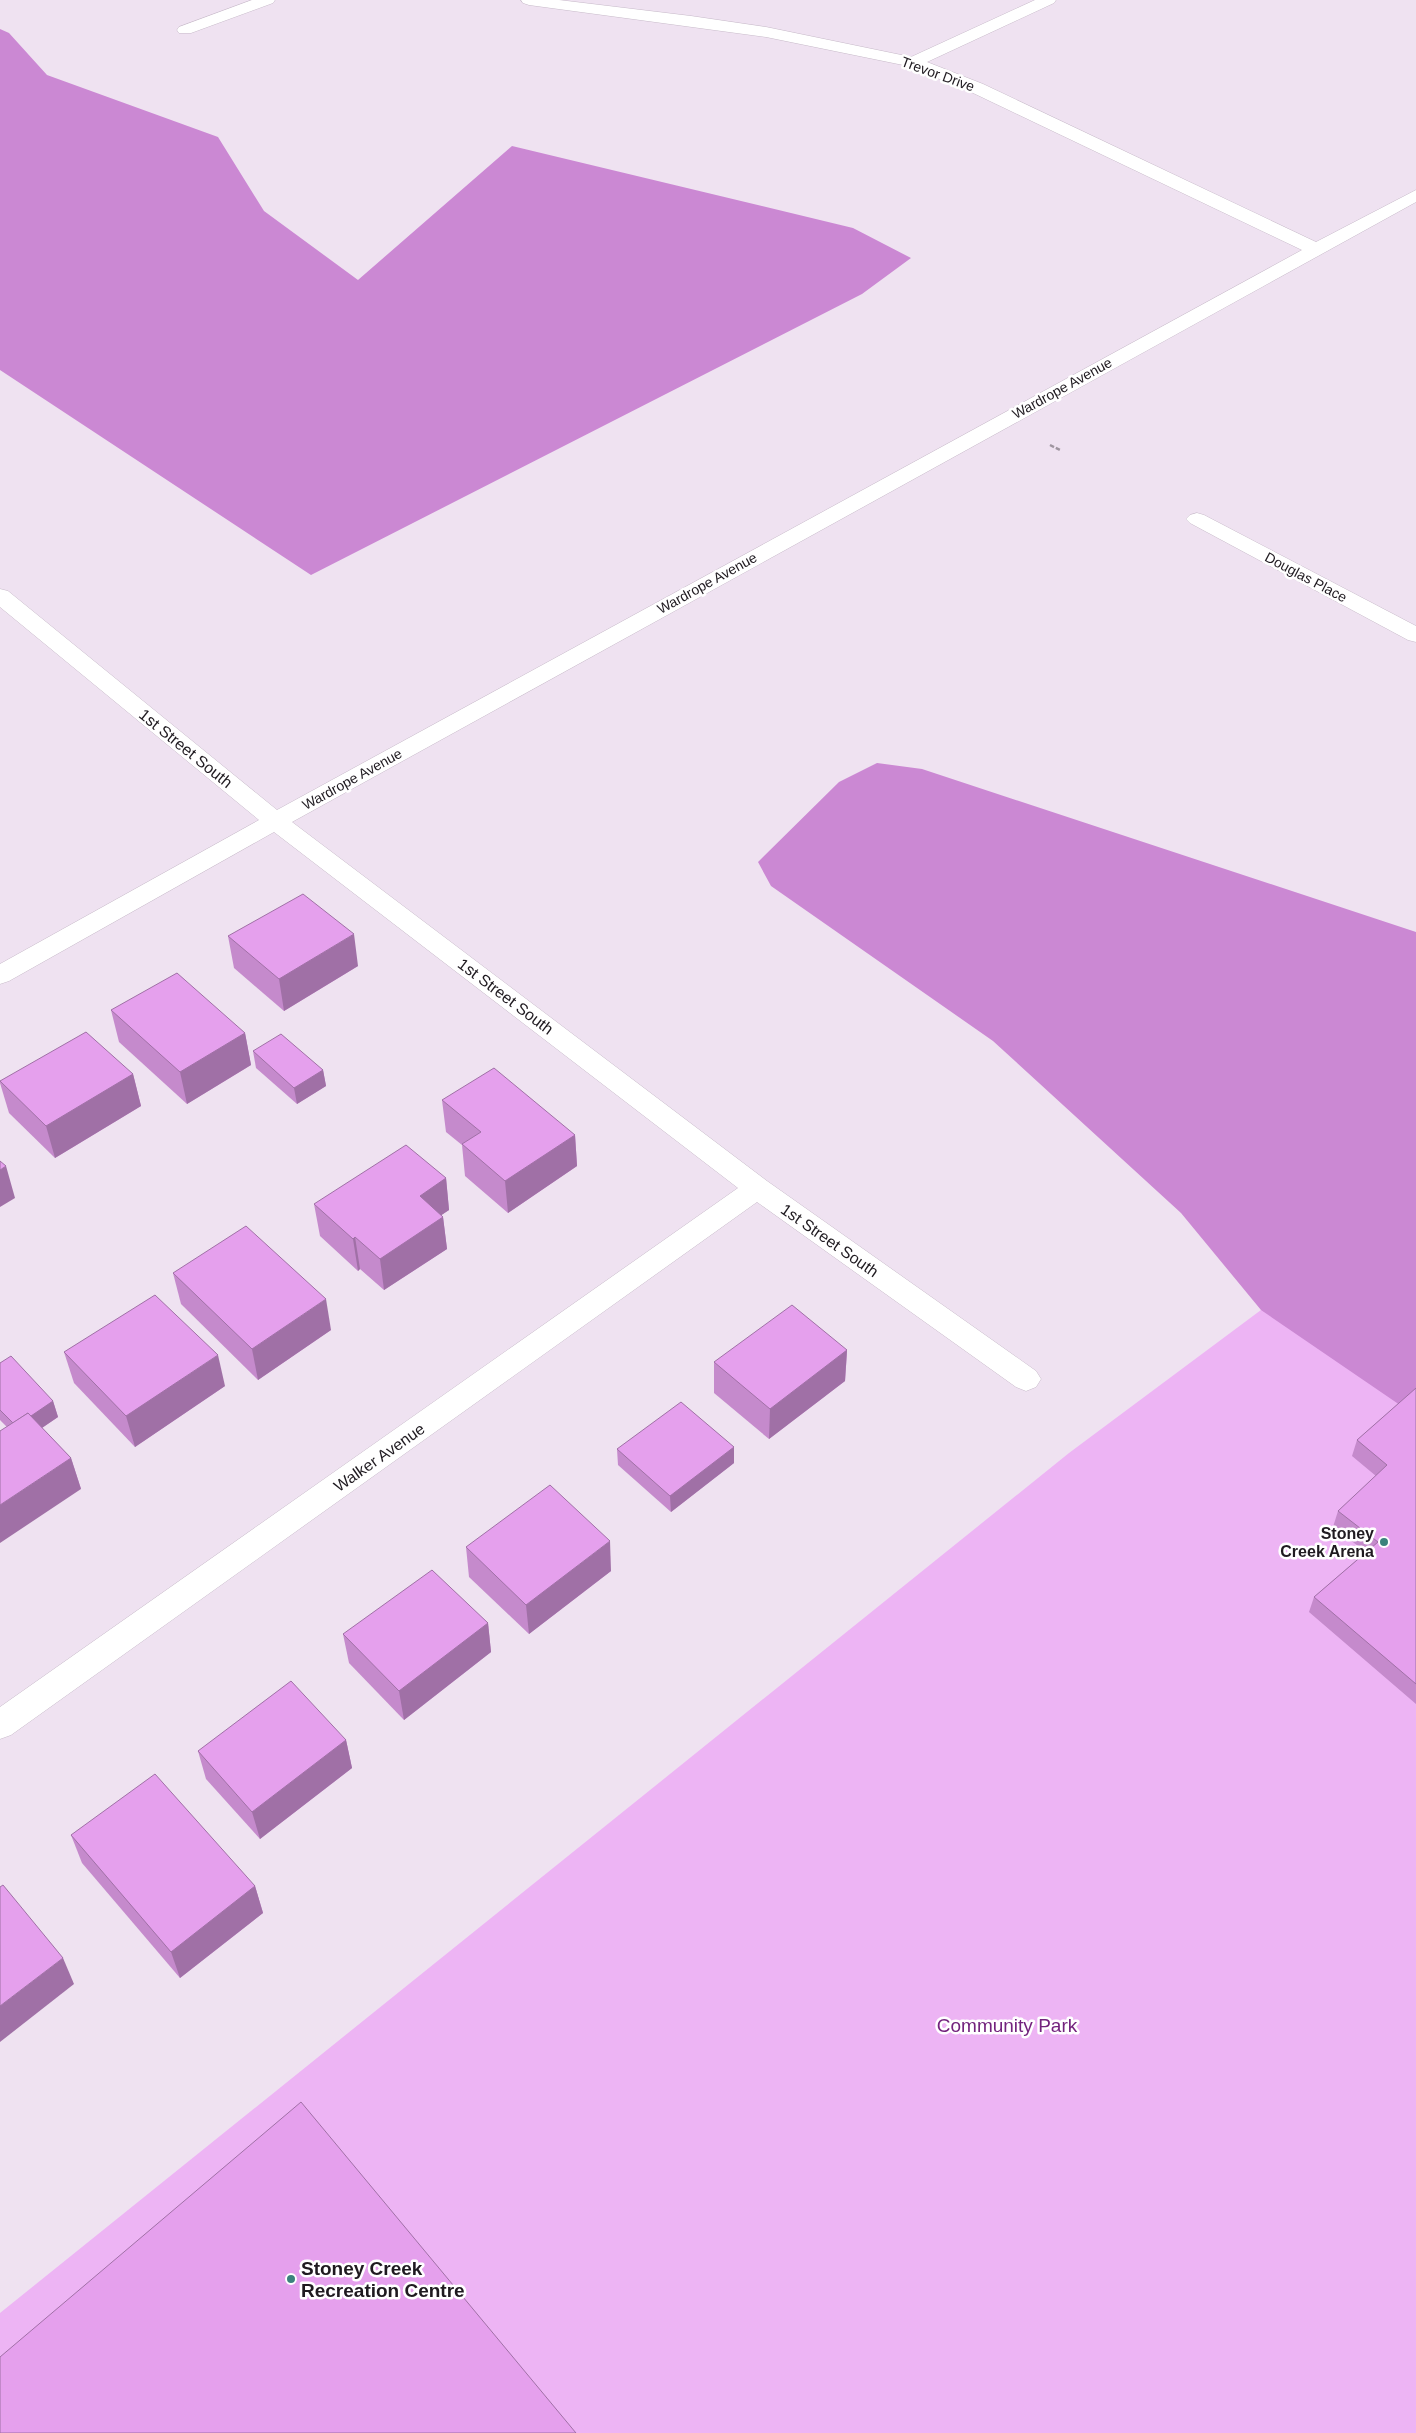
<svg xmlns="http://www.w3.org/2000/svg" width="1416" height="2433" font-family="Arial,sans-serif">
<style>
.green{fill:#edb4f4}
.forest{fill:#cb88d3}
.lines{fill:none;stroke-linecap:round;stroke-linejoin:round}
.minor-casing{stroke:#c7bac9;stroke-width:1}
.path{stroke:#9f95a0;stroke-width:2.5;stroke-dasharray:4.5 2;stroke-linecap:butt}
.minor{fill:#fff;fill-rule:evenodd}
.wall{fill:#c58acc}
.shaded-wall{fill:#a070a6}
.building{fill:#e5a0ed;stroke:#a070a6}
.poi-dot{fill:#3b827d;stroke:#fff;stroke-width:2}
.labels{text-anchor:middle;stroke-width:5;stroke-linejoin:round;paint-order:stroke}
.far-street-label{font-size:14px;fill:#1f1a20;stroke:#fff}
.street-label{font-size:16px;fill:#1f1a20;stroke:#fff}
.poi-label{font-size:16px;font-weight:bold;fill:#1f1a20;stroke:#fff;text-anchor:end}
.near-park-label{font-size:19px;fill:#73237d;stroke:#fff}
.near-poi-label{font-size:19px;font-weight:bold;fill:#1f1a20;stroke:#fff;text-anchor:start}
</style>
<rect width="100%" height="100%" fill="#efe2f1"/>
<polygon class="green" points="1416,1179 1416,2433 0,2433 0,2313 1069,1453 1261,1310"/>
<g class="forest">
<polygon points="0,29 9,33 47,75 218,137 264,211 358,280 512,146 853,228 911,258 862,294 311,575 0,370"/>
<polygon points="877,763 922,769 1416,932 1416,1416 1261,1310 1181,1213 993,1041 771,886 758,862 839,782"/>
</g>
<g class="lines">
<g class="minor-casing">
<g id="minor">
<polygon points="252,0 275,0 273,3 191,33 179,33 177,30 179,27"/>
<polygon points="521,0 559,0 691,16 766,27 911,57 1035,0 1056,0 1054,3 927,62 983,84 1316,242 1416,190 1416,202 292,822 767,1181 1036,1371 1041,1379 1036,1387 1026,1391 1016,1387 757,1202 11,1735 0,1739 0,1707 738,1188 274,832 9,981 0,984 0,964 259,820 0,607 0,589 8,591 277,810 1302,250 971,92 908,66 766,37 529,5 523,3"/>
<polygon points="1197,513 1204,515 1416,626 1416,642 1408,640 1190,523 1186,519 1190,515"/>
</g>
</g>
<polyline class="path" points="1050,445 1060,450"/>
<use href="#minor" class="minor"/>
</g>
<g class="wall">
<polygon points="228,936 358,966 284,1011 234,968"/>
<polygon points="111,1010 245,1033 251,1065 187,1104 119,1042"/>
<polygon points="253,1051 323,1070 326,1086 297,1104 256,1068"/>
<polygon points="133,1074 141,1106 55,1158 9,1113 0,1083 0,1081"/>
<polygon points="442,1100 575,1135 577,1166 508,1213 465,1176 462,1145 446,1132"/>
<polygon points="446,1178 449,1210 441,1215 443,1217 447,1249 384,1290 360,1269 358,1271 320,1236 314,1204"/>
<polygon points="173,1273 331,1330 258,1380 181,1304"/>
<polygon points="847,1350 845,1381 769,1439 714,1393 714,1362"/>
<polygon points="64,1352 225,1386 135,1447 74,1383"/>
<polygon points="0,1363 53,1401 58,1417 42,1428 71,1458 81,1489 7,1427 0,1420"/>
<polygon points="1416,1388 1416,1704 1309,1612 1314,1597 1366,1552 1333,1527 1338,1511 1376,1476 1352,1456 1357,1440"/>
<polygon points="734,1447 734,1463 671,1512 618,1465 617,1449"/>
<polygon points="466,1547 611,1571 529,1634 469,1577"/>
<polygon points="488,1623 491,1652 404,1720 349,1663 343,1634"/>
<polygon points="346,1740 352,1768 260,1839 206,1779 198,1751"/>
<polygon points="71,1835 255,1886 263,1913 180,1978 82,1863"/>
</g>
<g class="shaded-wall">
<polygon points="354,934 358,966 284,1011 279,979"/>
<polygon points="245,1033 251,1065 187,1104 180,1072"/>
<polygon points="323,1070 326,1086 297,1104 294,1088"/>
<polygon points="133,1074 141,1106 55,1158 46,1126"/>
<polygon points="575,1135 577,1166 508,1213 505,1181"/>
<polygon points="6,1166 15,1198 0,1207 0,1170"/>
<polygon points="446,1178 449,1210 424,1227 420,1196"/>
<polygon points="443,1217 447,1249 384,1290 380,1259"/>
<polygon points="355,1237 360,1269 358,1271 353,1239"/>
<polygon points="326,1299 331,1330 258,1380 252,1349"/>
<polygon points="847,1350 845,1381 769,1439 770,1409"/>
<polygon points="218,1355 225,1386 135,1447 126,1416"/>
<polygon points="53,1401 58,1417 21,1442 15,1426"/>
<polygon points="734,1447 734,1463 671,1512 670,1496"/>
<polygon points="71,1458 81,1489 0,1543 0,1505"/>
<polygon points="610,1541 611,1571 529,1634 526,1605"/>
<polygon points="488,1623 491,1652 404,1720 399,1691"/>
<polygon points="346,1740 352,1768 260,1839 252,1812"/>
<polygon points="255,1886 263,1913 180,1978 171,1952"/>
<polygon points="63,1958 74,1984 0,2042 0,2006"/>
</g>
<g class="building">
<polygon points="303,894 354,934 279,979 228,936"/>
<polygon points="177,973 245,1033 180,1072 111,1010"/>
<polygon points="86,1032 133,1074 46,1126 0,1081"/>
<polygon points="281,1034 323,1070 294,1088 253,1051"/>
<polygon points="494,1068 575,1135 505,1181 462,1144 481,1132 442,1100"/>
<polygon points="406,1145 446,1178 420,1196 443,1217 380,1259 355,1237 353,1239 314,1204"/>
<polygon points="0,1161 6,1166 0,1170"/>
<polygon points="246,1226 326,1299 252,1349 173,1273"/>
<polygon points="155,1295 218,1355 126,1416 64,1352"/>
<polygon points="792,1305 847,1350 770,1409 714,1362"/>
<polygon points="11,1356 53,1401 31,1416 28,1413 13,1423 0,1410 0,1363"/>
<polygon points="1416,1388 1416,1684 1314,1597 1378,1542 1338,1511 1387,1465 1357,1440"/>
<polygon points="681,1402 734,1447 670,1496 617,1449"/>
<polygon points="28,1413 71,1458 0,1505 0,1431"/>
<polygon points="550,1485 610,1541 526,1605 466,1547"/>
<polygon points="432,1570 488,1623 399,1691 343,1634"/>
<polygon points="291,1681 346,1740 252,1812 198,1751"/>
<polygon points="155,1774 255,1886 171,1952 71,1835"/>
<polygon points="3,1885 63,1958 0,2006 0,1887"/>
<polygon points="301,2102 576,2433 0,2433 0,2357"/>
</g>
<g class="poi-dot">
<circle cx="1384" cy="1542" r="5"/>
<circle cx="291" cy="2279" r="5"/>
</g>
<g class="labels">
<g class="far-street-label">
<text transform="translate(938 74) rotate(20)" y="5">Trevor Drive</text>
<text transform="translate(1062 388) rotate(-29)" y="5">Wardrope Avenue</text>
<text transform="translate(1306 577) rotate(28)" y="5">Douglas Place</text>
<text transform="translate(707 583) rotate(-29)" y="5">Wardrope Avenue</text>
<text transform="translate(352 779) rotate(-29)" y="5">Wardrope Avenue</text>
</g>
<g class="street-label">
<text transform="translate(186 748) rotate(39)" y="6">1st Street South</text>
<text transform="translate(506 996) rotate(37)" y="6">1st Street South</text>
<text transform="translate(830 1240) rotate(35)" y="6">1st Street South</text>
<text transform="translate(379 1457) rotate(-35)" y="6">Walker Avenue</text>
</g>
<g class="poi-label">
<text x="1374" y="1539">Stoney<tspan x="1374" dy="18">Creek Arena</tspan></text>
</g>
<g class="near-park-label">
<text x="1007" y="2032">Community Park</text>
</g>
<g class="near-poi-label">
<text x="301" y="2275">Stoney Creek<tspan x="301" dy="22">Recreation Centre</tspan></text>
</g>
</g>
</svg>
